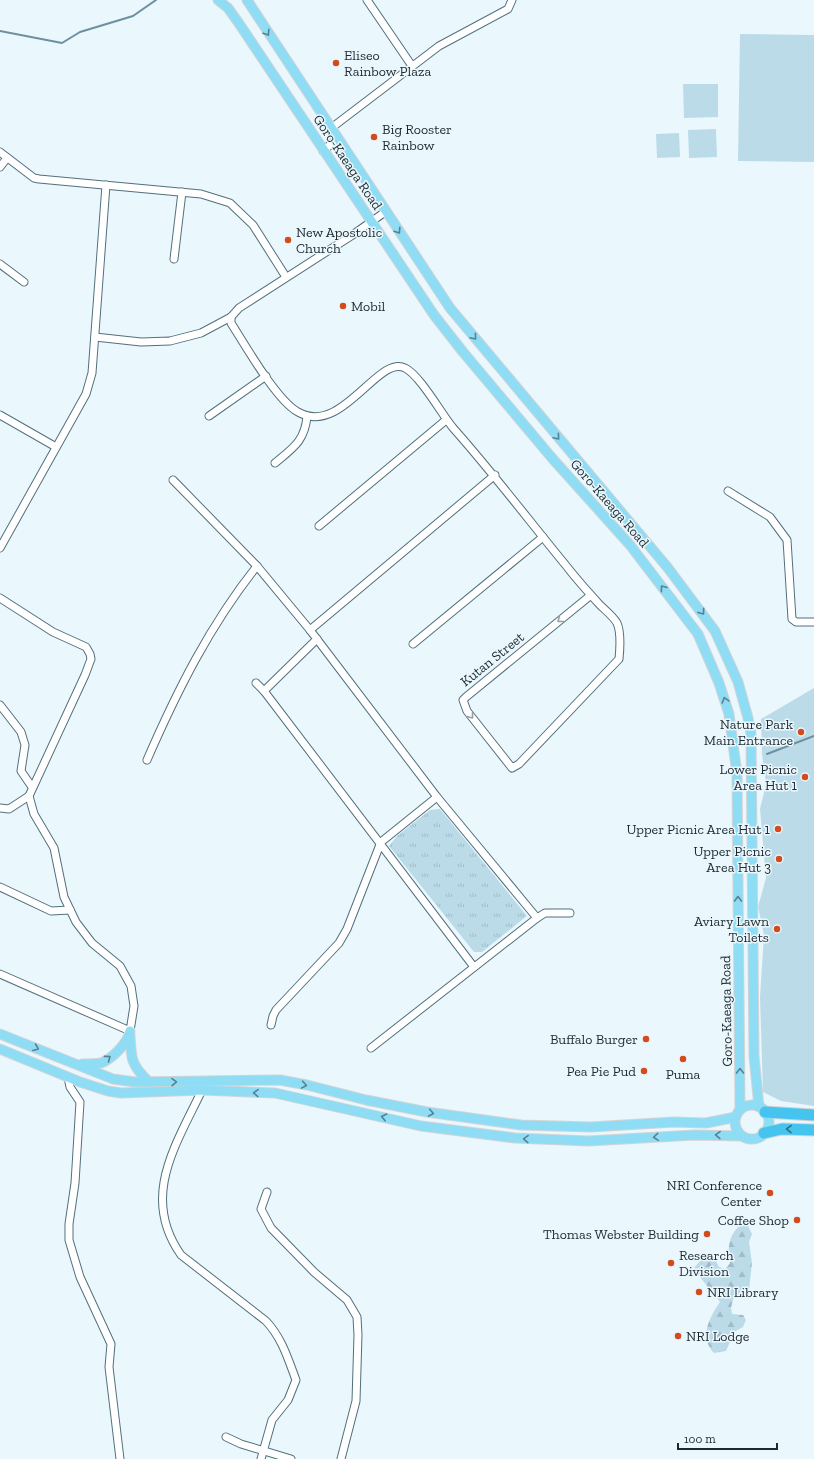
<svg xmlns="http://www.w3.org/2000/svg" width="814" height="1459" font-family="'Zilla Slab',serif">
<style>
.grass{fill:url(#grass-tufts)}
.forest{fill:url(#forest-firs)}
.park{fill:#bbdbe9}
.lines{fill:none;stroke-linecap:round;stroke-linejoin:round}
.stream{stroke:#6c909e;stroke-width:2}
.minor-casing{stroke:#52707c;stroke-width:9}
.major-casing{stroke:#d2d4d5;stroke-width:11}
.highway-casing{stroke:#d2d4d5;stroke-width:13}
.minor{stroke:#fff;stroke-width:7}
.major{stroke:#8fdcf5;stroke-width:9}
.highway{stroke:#44c4ef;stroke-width:11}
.oneway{stroke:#568292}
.oneway2{stroke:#999fa1}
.oneway3{stroke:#2f6f85}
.poi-dot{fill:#d34b1d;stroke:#eaf7fd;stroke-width:1.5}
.labels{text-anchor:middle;stroke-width:3;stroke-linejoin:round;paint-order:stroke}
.poi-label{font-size:14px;fill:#1d292f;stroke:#eaf7fd;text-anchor:end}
.street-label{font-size:14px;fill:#1d292f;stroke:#eaf7fd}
</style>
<defs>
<pattern id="grass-tufts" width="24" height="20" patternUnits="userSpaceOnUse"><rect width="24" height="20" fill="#bbdbe9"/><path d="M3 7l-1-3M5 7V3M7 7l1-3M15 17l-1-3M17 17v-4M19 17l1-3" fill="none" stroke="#a0bcc8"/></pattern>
<pattern id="forest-firs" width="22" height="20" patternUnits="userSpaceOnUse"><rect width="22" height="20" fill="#bbdbe9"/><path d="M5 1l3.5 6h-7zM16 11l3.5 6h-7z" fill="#a0bcc8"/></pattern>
</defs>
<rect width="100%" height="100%" fill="#eaf7fd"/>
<polygon class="grass" points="440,809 527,916 482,952 474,952 389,846 397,836 430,810"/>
<path class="forest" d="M742 1223 748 1226 752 1234 749 1242 752 1263 749 1290 734 1296 731 1308 732 1314 743 1315 746 1320 743 1327 734 1332 726 1351 714 1353C699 1337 709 1318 720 1302L699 1276 694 1268 700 1261 714 1257 719 1267 725 1269 730 1263C727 1245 729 1235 742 1223Z"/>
<g class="park">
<polygon points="740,34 814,35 814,162 738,161"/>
<polygon points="683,84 718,84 718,117 684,118"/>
<polygon points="716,129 717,157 689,158 688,130"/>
<polygon points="679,133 680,157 657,158 656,134"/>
<polygon points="814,688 814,1106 781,1101 763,1092 760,997 764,935 758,907 766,878 760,809 766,784 762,754 761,719"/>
</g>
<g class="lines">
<g class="stream">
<polyline points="0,31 62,43 80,32 133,16 156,0"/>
<polyline points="767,754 814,736"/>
</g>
<g class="minor-casing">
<g id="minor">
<polyline points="367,0 412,66"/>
<polyline points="330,129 439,46 508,9 512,0"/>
<polyline points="323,151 337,139"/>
<polyline points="0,152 34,178 39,179 201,194 230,203 253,225 286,277"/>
<polyline points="0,167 7,158"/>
<polyline points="174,259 182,192"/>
<polyline points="0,264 24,282"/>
<path d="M231 317V323C245 345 277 401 298 412 342 437 378 354 405 368 420 375 442 415 454 429 494 474 530 522 568 568 578 581 589 593 600 605 605 610 613 616 617 623 621 632 620 649 619 659L519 764 512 768 467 711 463 700 466 697 591 595"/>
<polyline points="95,337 141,342 170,341 201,333 231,317 239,308 351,236 385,212"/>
<polyline points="0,415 56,447"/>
<polyline points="209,416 266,376"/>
<path d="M275 463C293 448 305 441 307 416"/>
<polyline points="173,480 257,566 310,630 437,797 537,918"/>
<polyline points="728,491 770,517 787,540 792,619 796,622 814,622"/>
<polyline points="319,526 446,420"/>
<polyline points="0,548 86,394 92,373 106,185"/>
<polyline points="0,598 53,632 86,647 90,654 91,659 85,675 29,796 34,814 54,848 64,897 76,922 92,943 120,966 131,986 134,1006 130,1031 0,974"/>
<polyline points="310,630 495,475"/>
<polyline points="413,644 543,537"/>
<polyline points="256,683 264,691 474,967"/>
<polyline points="264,691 317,639"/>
<polyline points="0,705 21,732 25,745 21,771 32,787"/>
<path d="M147 760C177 691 210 625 257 566"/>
<polyline points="0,808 9,809 29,796"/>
<polyline points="0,887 51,911 70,910"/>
<polyline points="271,1025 273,1016 276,1010 339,943 347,929 381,842 437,797"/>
<polyline points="371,1048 537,918 545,913 570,913"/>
<polyline points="68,1077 70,1087 80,1102 75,1183 69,1224 69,1240 80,1277 111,1344 109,1367 120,1459"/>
<path d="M202 1090C176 1145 140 1197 181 1255L266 1321C282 1338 288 1359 296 1380L288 1400 272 1420 261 1459"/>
<polyline points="267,1192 261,1209 271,1228 314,1272 347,1300 357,1317 358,1335 356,1401 341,1459"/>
<polyline points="226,1437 241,1444 291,1459"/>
</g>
</g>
<g class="major-casing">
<g id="major">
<polyline points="218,0 228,8 238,22 434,315 463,352 552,458 630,545 698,634 719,683 729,714 737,774 740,1110"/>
<polyline points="247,0 450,308 668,568 715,631 738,682 748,718 751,734 754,1056 759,1107"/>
<polyline points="0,1034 113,1079 135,1082 280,1080 307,1085 366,1100 427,1112 521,1125 591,1127 674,1122 706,1123 736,1117"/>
<path d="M130 1035C131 1059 131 1065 149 1082"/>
<polyline points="0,1049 80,1082 108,1091 121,1093 202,1090 275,1093 421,1126 515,1138 588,1141 695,1135 742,1136"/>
<path d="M82 1064C88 1064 95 1064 101 1063 112 1059 128 1043 130 1031"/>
<circle cx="752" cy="1122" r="17"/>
</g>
</g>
<g class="highway-casing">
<g id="highway">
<polyline points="765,1112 814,1115"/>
<polyline points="764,1133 782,1129 814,1130"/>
</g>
</g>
<use href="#minor" class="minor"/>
<use href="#major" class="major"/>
<use href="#highway" class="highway"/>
</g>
<defs><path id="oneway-chevron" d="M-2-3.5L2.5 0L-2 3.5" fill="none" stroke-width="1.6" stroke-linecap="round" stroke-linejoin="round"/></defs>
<g class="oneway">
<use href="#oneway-chevron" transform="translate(267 33) rotate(57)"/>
<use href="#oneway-chevron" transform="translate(398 231) rotate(56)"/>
<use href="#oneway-chevron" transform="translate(474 337) rotate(50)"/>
<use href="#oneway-chevron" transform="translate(557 437) rotate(50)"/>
<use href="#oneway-chevron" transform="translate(663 588) rotate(-127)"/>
<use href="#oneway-chevron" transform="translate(702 612) rotate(54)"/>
<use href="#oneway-chevron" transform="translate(725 700) rotate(-107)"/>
<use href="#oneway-chevron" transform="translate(738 899) rotate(-90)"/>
<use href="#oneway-chevron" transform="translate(36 1048) rotate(22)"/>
<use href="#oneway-chevron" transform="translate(108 1058) rotate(-36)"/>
<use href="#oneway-chevron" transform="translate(740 1071) rotate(-91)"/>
<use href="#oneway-chevron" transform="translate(174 1082) rotate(-1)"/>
<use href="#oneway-chevron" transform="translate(304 1085) rotate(10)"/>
<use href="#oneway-chevron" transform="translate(256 1093) rotate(-178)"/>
<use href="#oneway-chevron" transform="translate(431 1113) rotate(10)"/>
<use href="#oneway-chevron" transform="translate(384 1117) rotate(-167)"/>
<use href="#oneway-chevron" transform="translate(718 1135) rotate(-179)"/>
<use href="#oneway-chevron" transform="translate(656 1137) rotate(175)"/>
<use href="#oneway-chevron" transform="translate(526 1139) rotate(-178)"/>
</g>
<g class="oneway2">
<use href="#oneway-chevron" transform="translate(560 620) rotate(141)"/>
<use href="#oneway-chevron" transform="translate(471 716) rotate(52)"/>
</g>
<use class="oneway3" href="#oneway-chevron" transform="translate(789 1129) rotate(-179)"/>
<g class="poi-dot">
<circle cx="336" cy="63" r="4"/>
<circle cx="374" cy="137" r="4"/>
<circle cx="288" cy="240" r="4"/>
<circle cx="343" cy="306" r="4"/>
<circle cx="801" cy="732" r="4"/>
<circle cx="805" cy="777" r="4"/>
<circle cx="778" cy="829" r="4"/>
<circle cx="779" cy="859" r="4"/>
<circle cx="777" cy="929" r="4"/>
<circle cx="646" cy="1039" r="4"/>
<circle cx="683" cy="1059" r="4"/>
<circle cx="644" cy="1071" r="4"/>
<circle cx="770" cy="1193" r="4"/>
<circle cx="797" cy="1220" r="4"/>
<circle cx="707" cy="1234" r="4"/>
<circle cx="671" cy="1263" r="4"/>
<circle cx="699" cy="1292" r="4"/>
<circle cx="678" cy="1336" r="4"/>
</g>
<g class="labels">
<g class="poi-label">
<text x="344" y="60" text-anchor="start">Eliseo<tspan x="344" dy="16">Rainbow Plaza</tspan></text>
<text x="382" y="134" text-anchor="start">Big Rooster<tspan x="382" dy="16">Rainbow</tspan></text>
<text x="296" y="237" text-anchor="start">New Apostolic<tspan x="296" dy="16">Church</tspan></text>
<text x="351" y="311" text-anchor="start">Mobil</text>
<text x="793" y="729">Nature Park<tspan x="793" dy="16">Main Entrance</tspan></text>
<text x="797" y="774">Lower Picnic<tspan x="797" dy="16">Area Hut 1</tspan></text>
<text x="770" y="834">Upper Picnic Area Hut 1</text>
<text x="771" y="856">Upper Picnic<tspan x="771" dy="16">Area Hut 3</tspan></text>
<text x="769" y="926">Aviary Lawn<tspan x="769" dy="16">Toilets</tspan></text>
<text x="638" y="1044">Buffalo Burger</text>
<text x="636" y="1076">Pea Pie Pud</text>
<text x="683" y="1079" text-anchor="middle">Puma</text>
<text x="762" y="1190">NRI Conference<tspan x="762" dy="16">Center</tspan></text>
<text x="789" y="1225">Coffee Shop</text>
<text x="699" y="1239">Thomas Webster Building</text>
<text x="679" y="1260" text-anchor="start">Research<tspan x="679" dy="16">Division</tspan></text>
<text x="707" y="1297" text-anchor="start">NRI Library</text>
<text x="686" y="1341" text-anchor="start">NRI Lodge</text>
</g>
<g class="street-label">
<text transform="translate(348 162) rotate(56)" y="5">Goro-Kaeaga Road</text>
<text transform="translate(610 503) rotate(49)" y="5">Goro-Kaeaga Road</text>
<text transform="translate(492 659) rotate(-39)" y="5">Kutan Street</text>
<text transform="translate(726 1011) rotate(-91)" y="5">Goro-Kaeaga Road</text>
</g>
</g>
<path d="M678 1443v6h99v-6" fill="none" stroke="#1d292f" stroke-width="2"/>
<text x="684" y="1443" font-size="12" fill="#1d292f" stroke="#eaf7fd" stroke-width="3" paint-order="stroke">100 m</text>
</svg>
